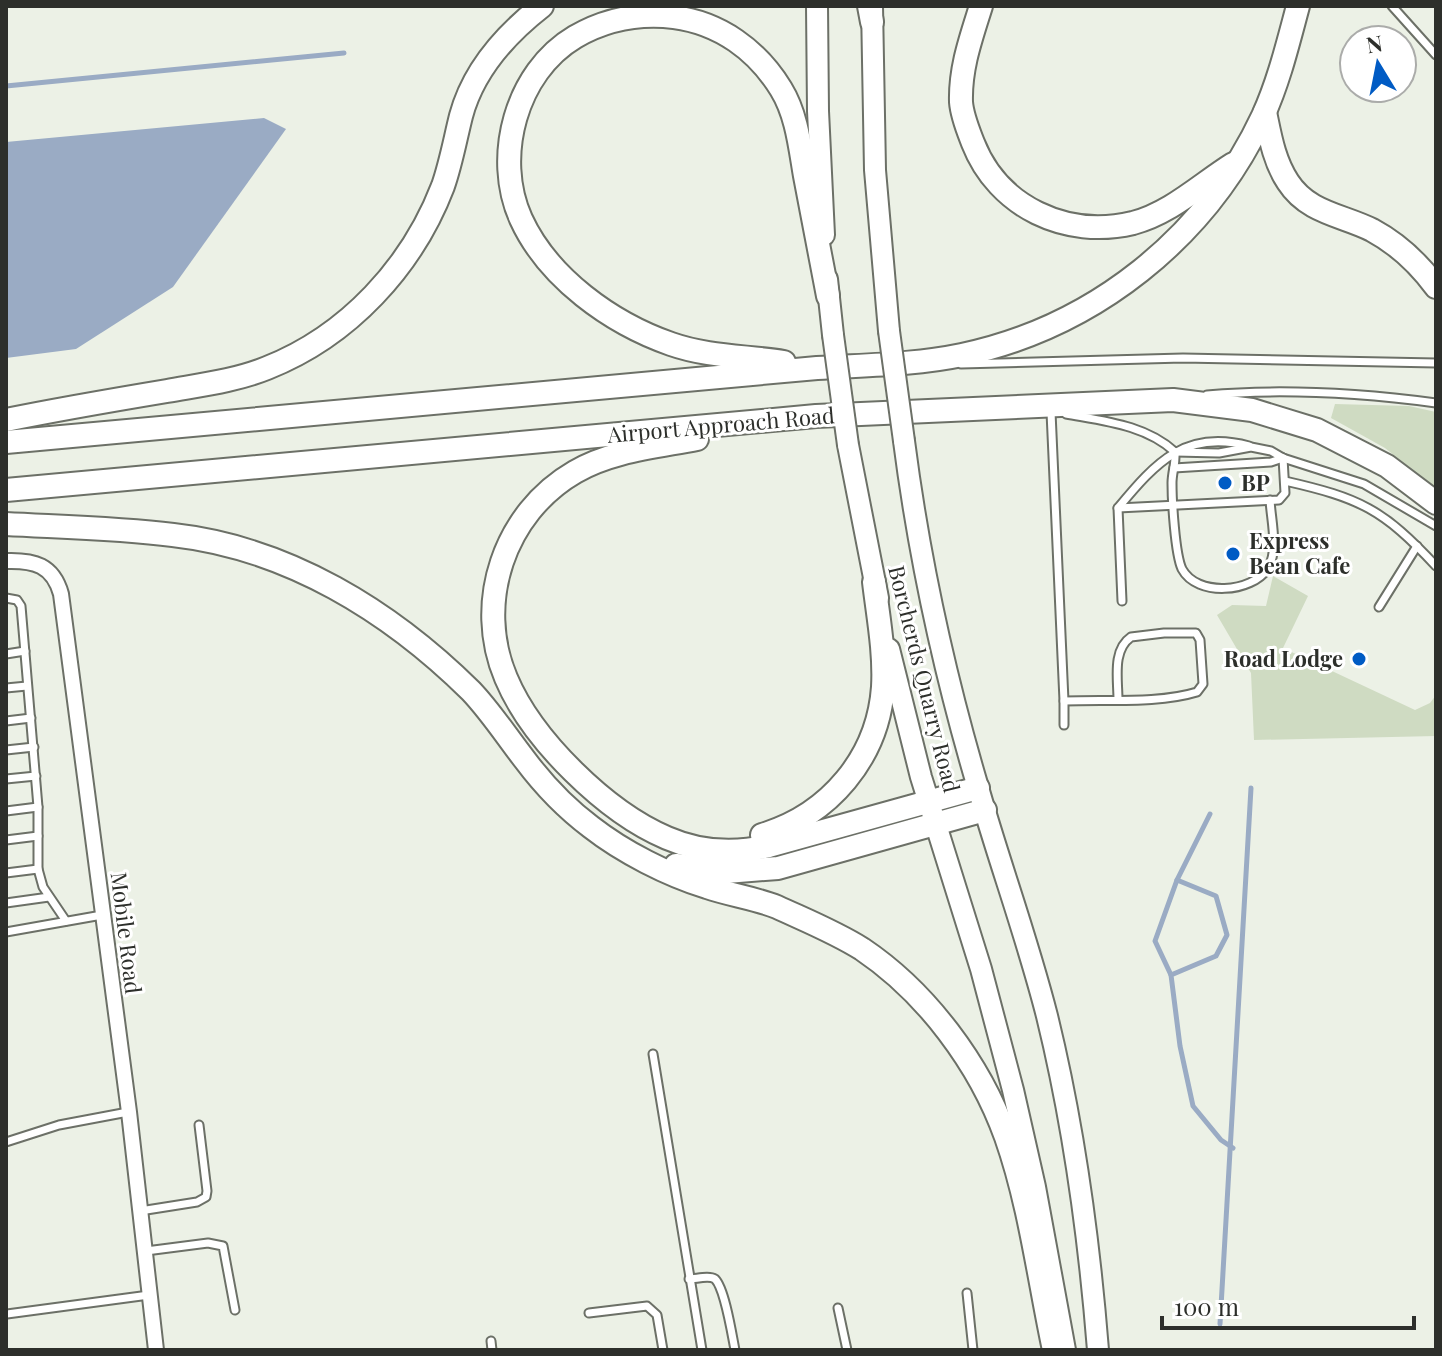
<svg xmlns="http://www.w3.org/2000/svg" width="1442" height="1356" font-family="'Playfair Display',serif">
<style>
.green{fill:#cfdbc2}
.water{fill:#9aabc4}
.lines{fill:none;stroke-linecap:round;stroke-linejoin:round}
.stream{stroke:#9aabc4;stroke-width:5}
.service-casing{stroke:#6c7067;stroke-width:11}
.minor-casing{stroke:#6c7067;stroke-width:18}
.secondary-casing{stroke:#6c7067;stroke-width:24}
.primary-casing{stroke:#6c7067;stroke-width:26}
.service{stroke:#fff;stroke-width:7}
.minor{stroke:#fff;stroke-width:14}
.secondary{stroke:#fff;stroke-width:20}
.primary{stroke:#fff;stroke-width:22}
.secondary-bridge-casing{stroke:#6c7067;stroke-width:24;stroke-linecap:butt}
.secondary-bridge{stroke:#fff;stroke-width:20}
.poi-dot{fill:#005bc4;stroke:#fff;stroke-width:3}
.labels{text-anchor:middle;stroke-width:6;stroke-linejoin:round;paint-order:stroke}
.street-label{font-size:22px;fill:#2d2f2b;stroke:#fff}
.poi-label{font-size:22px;font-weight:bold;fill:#2d2f2b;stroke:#fff;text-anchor:start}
</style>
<rect width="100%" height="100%" fill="#ecf1e6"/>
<g class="green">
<polygon points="1335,404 1409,406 1436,412 1436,489 1385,448 1331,418"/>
<polygon points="1273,576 1308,596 1283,648 1415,710 1430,703 1436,695 1436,736 1254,740 1251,673 1217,615 1232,605 1266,606"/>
</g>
<polygon class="water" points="264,118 286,129 173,287 76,349 6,358 6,142"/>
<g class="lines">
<g class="stream">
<polyline points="6,86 344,53"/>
<polyline points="1177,880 1216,896 1227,935 1216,956 1171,975 1180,1046 1193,1106 1221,1140 1233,1148"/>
<polyline points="1171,975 1155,941 1177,880 1210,814"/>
<polyline points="1220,1324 1251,788"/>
</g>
<g class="service-casing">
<g id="service">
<polyline points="1392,6 1436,55"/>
<polyline points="961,364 1183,358 1436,363"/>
<path d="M1207 395C1284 388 1360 393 1436 403"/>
<path d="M1051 412 1064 701C1105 699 1158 704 1197 692L1203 684 1200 640 1196 633H1164L1131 637C1112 650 1118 679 1118 700"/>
<path d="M1066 414C1104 421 1146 425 1175 452 1176 463 1172 472 1172 483 1172 500 1175 554 1182 569 1197 597 1252 593 1268 568 1279 550 1271 520 1270 500"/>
<polyline points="1175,452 1219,453 1251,447 1271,451 1283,458 1364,484 1436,526"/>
<polyline points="1174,468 1271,462 1283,458"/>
<path d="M1285 481C1360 498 1383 509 1436 566"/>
<polyline points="1118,508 1279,500 1285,493 1283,458"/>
<polyline points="6,598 17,600 21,606 38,807 38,869 43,887 66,921"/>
<path d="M1122 601 1118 508C1156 462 1186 429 1249 446"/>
<polyline points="1379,607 1417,546"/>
<polyline points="6,654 25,651"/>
<polyline points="6,688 27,686"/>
<polyline points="1064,701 1064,725"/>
<polyline points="6,721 31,718"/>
<polyline points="6,750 34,747"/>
<polyline points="6,779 36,776"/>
<polyline points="6,811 38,807"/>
<polyline points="6,840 38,836"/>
<polyline points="6,873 38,869"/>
<polyline points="6,903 49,897"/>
<polyline points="6,932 102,915"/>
<polyline points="653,1054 702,1350"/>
<polyline points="6,1142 59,1125 128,1112"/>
<polyline points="140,1211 197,1202 206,1197 207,1191 199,1125"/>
<polyline points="146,1251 208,1243 223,1246 235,1310"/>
<path d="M689 1279C696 1279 709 1275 715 1279 725 1289 732 1335 735 1350"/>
<polyline points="967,1293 973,1350"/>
<polyline points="838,1308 847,1350"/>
<polyline points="589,1313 647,1306 657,1315 663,1350"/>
<polyline points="7,1314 149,1295"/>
<polyline points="491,1341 492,1350"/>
</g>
</g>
<g class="minor-casing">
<path id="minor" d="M6 561C34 560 53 565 61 594L129 1112 156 1350"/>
</g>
<g class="secondary-casing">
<g id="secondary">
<polyline points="817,6 818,111 824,235"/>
<polyline points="872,6 875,170 889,331"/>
<polyline points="827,279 833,335"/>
<path d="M904 441C919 557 944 672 977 784 999 862 1027 937 1047 1016 1074 1126 1089 1237 1098 1350"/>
<polyline points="848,445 878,598"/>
<polyline points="889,649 921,777 981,969 1013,1090 1035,1187 1065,1350"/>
</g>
</g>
<g class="primary-casing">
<g id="primary">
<polyline points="869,6 872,22"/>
<path d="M981 6C971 38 960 68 961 102 962 116 968 130 973 143 998 207 1066 239 1133 223 1171 213 1201 184 1233 164"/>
<path d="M1265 112C1270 136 1274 161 1288 182 1308 213 1342 215 1372 230 1398 244 1419 264 1436 287"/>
<path d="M784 362C746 356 708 357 671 344 611 323 548 278 521 219 493 157 516 72 575 37 606 19 640 13 674 17 720 23 757 50 781 89 797 115 800 147 805 176 813 216 820 256 828 296"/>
<path d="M6 420C60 409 113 400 167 391 200 385 235 381 267 368 348 336 412 267 443 186 451 163 455 140 461 116 473 71 506 34 542 6"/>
<path d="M697 439C656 447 611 451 575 472 504 513 474 603 506 678 532 740 606 812 667 838 699 852 735 854 769 846L978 788"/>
<path d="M6 442 817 368C865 365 914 365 962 355 1094 327 1206 238 1263 116 1279 81 1288 43 1298 6"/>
<polyline points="6,490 816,416 1173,400 1252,410 1317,430 1387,466 1436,503"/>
<path d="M6 524C62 527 118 528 173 535 288 548 390 611 471 691 491 712 507 737 525 760 543 784 567 809 591 827 623 852 668 875 707 887 730 895 755 898 777 907 805 920 835 932 862 949 926 992 980 1064 1006 1137 1030 1205 1039 1280 1054 1350"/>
<path d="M762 835C829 815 878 758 883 687 885 652 878 616 874 582"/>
<polyline points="676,865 726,872 778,868 985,810"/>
</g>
</g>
<use href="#service" class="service"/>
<use href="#minor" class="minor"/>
<use href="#secondary" class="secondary"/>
<use href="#primary" class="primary"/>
<g class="secondary-bridge-casing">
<g id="secondary-bridge">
<polyline points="889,331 904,441"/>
<polyline points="833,335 848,445"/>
</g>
</g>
<use href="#secondary-bridge" class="secondary-bridge"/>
</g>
<g class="poi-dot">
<circle cx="1225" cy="483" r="8"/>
<circle cx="1233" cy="554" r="8"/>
<circle cx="1359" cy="659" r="8"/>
</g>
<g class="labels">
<g class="street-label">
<text transform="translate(721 425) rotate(-5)" y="8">Airport Approach Road</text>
<text transform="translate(924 679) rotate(76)" y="8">Borcherds Quarry Road</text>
<text transform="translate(126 933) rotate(83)" y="8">Mobile Road</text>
</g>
<g class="poi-label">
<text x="1241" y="491">BP</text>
<text x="1249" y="549">Express<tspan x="1249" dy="25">Bean Cafe</tspan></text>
<text x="1343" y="667" text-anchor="end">Road Lodge</text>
</g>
</g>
<rect width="1442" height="1356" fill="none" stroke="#2d2f2b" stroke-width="16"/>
<g transform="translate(1378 64) rotate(350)"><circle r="38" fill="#ffffff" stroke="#abacaa" stroke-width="2"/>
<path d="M0-6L14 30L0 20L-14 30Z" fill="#005bc4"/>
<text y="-12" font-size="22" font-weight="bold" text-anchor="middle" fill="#2d2f2b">N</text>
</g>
<path d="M1162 1316v12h252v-12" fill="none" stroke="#2d2f2b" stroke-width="4"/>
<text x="1174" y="1316" font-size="24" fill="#2d2f2b" stroke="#ffffff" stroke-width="6" paint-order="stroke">100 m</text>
</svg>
